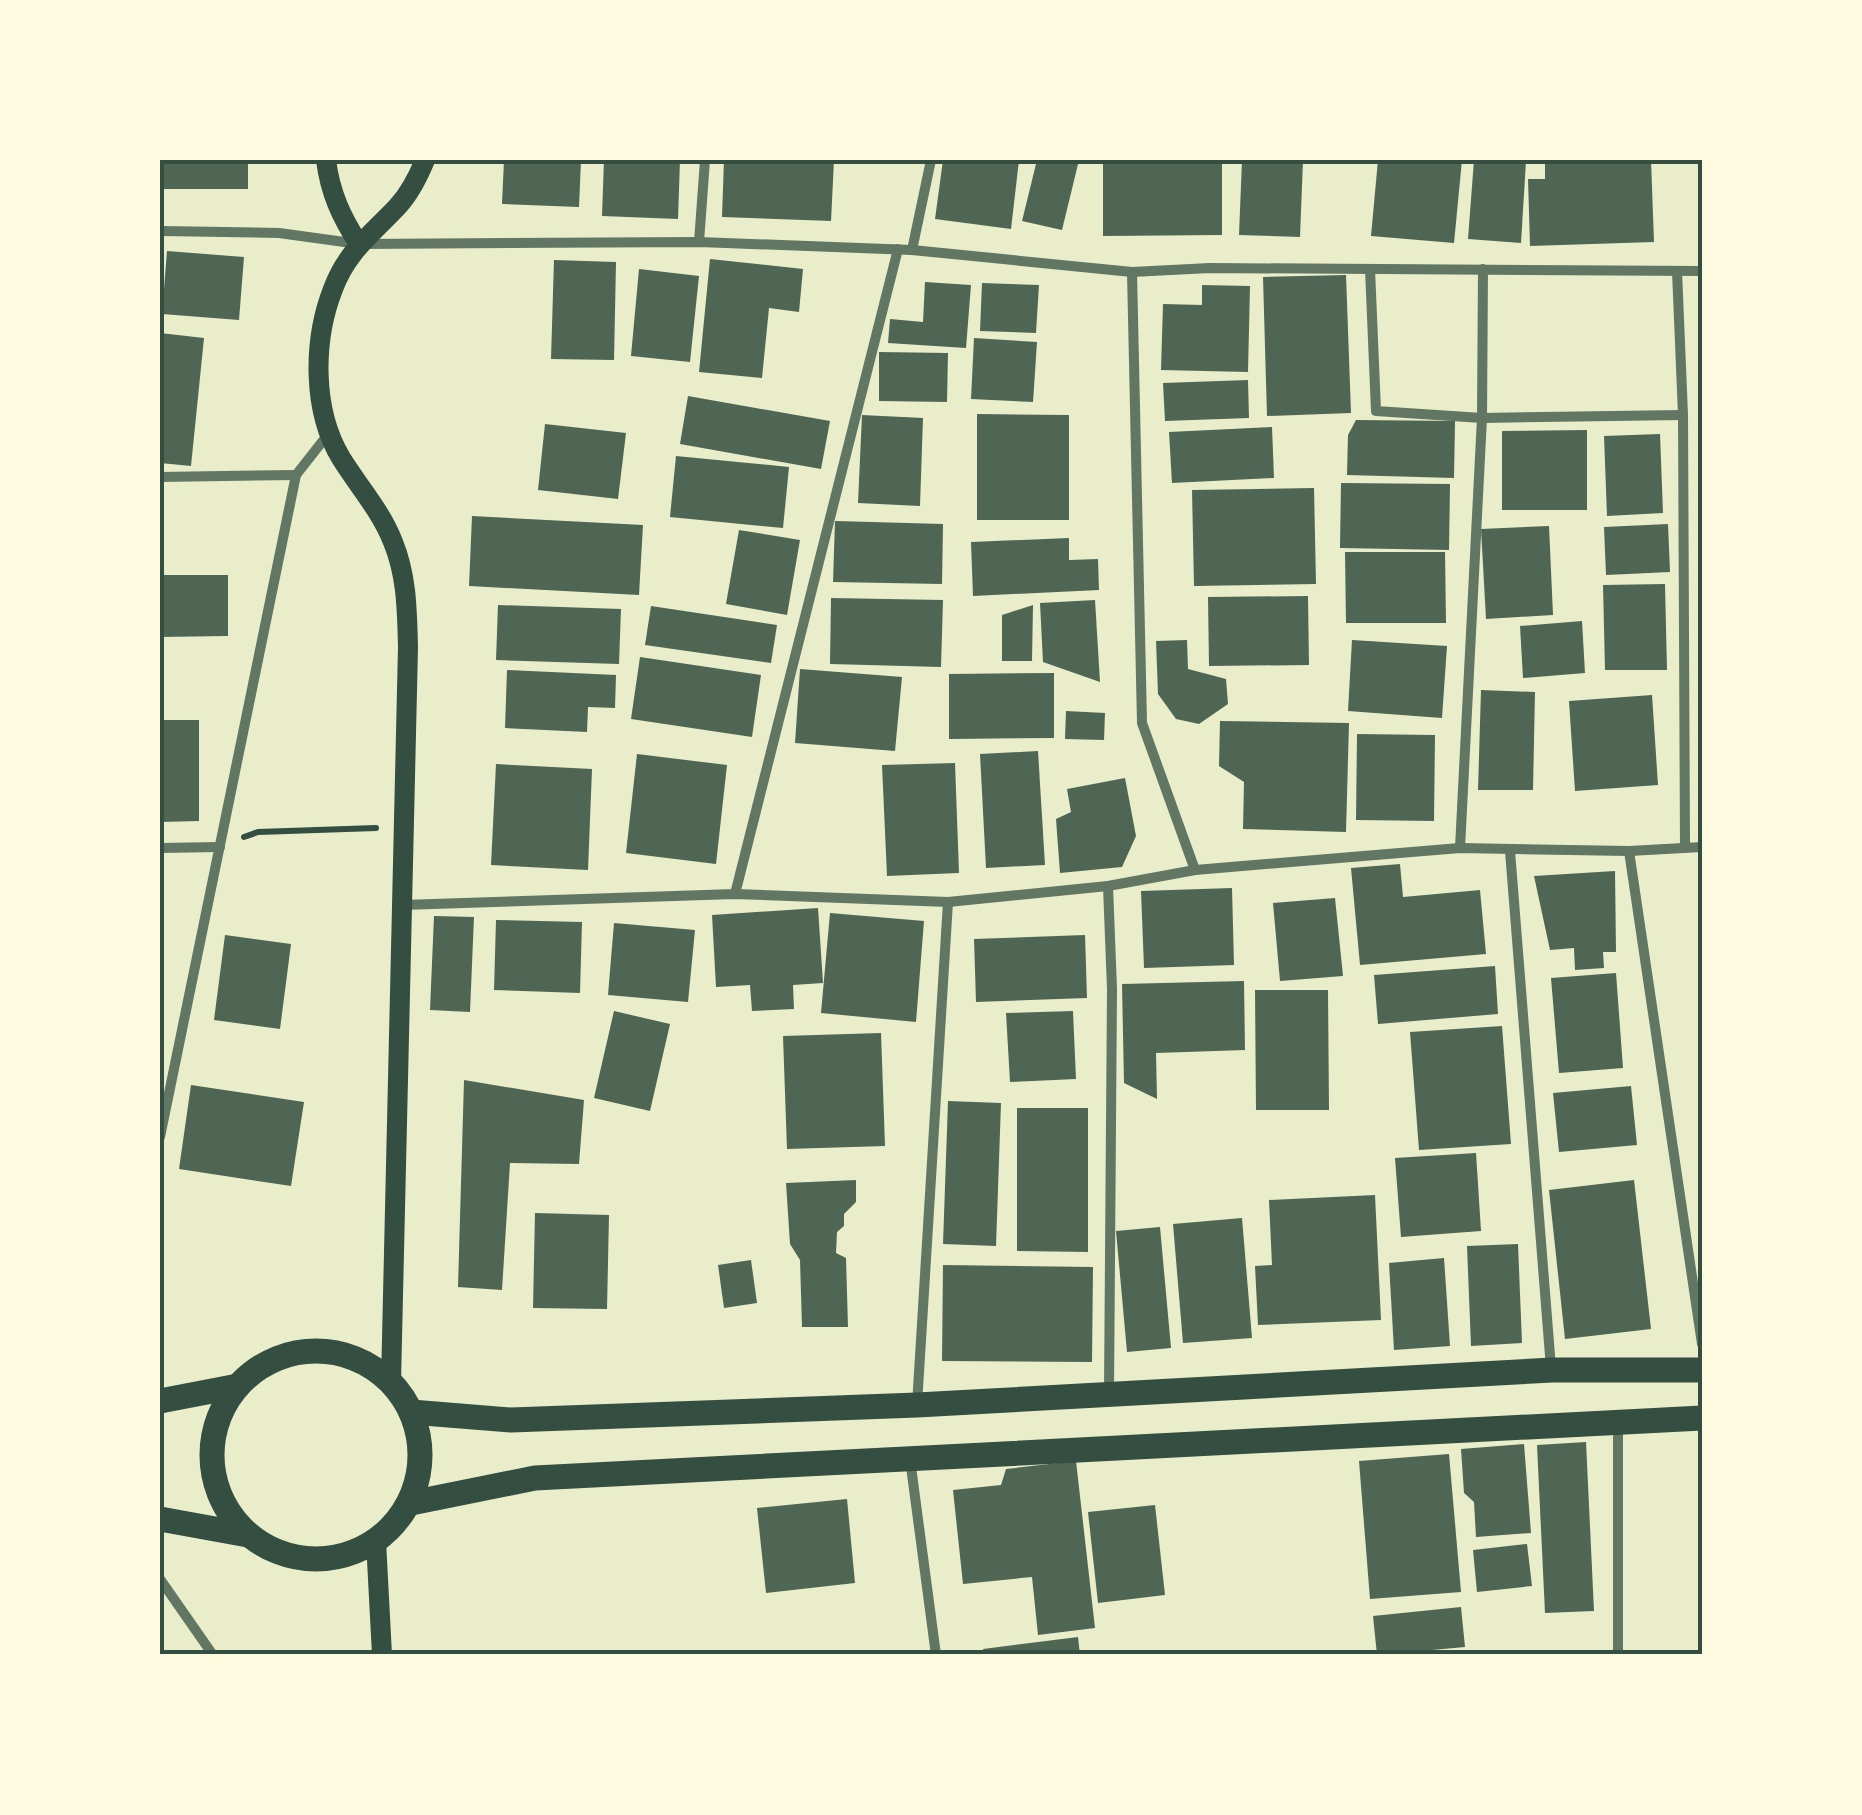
<svg xmlns="http://www.w3.org/2000/svg" width="1862" height="1815" font-family="'Fira Sans Condensed',sans-serif">
<style>
.building{fill:#4f6655}
.lines{fill:none;stroke-linecap:round;stroke-linejoin:round}
.path{stroke:#344e41;stroke-width:6}
.minor{stroke:#617663;stroke-width:10}
.secondary{stroke:#344e41;stroke-width:20}
.primary{stroke:#344e41;stroke-width:25}
.neatline{fill:none;stroke:#344e41;stroke-width:4}
</style>
<rect width="100%" height="100%" fill="#e9edc9"/>
<g class="building">
<rect x="162" y="160" width="86" height="29"/>
<polygon points="504,160 581,160 579,207 502,204"/>
<polygon points="604,160 680,160 678,219 602,216"/>
<polygon points="724,160 834,160 831,221 722,217"/>
<polygon points="943,160 1019,160 1011,229 935,219"/>
<polygon points="1037,160 1079,160 1062,230 1022,221"/>
<polygon points="1103,160 1222,160 1222,235 1103,236"/>
<polygon points="1242,160 1303,160 1300,237 1239,235"/>
<polygon points="1378,160 1462,160 1454,243 1371,236"/>
<polygon points="1474,160 1526,161 1521,243 1468,239"/>
<polygon points="1545,160 1651,160 1654,242 1530,246 1528,179 1545,179"/>
<polygon points="167,251 244,257 239,320 162,314"/>
<polygon points="710,259 803,269 799,312 769,308 762,378 699,372"/>
<polygon points="554,260 616,262 614,360 551,359"/>
<polygon points="639,269 699,276 690,362 631,356"/>
<polygon points="1346,275 1351,413 1267,416 1263,277"/>
<polygon points="925,282 971,285 966,348 888,343 890,319 923,322"/>
<polygon points="982,283 1039,285 1036,333 980,331"/>
<polygon points="1202,285 1250,286 1248,372 1161,370 1163,304 1202,305"/>
<polygon points="1698,287 1702,287 1702,366 1699,366"/>
<polygon points="160,333 204,338 191,466 160,463"/>
<polygon points="974,338 1037,342 1033,402 971,399"/>
<polygon points="879,352 948,353 947,402 879,401"/>
<polygon points="1248,380 1249,418 1165,421 1163,383"/>
<polygon points="688,396 830,421 821,469 680,444"/>
<polygon points="977,414 1069,415 1069,520 977,520"/>
<polygon points="862,415 923,418 920,506 858,503"/>
<polygon points="1356,420 1455,421 1454,478 1347,475 1348,435"/>
<polygon points="545,424 626,433 618,499 538,490"/>
<polygon points="1272,427 1274,478 1172,483 1169,432"/>
<polygon points="1587,430 1587,510 1502,510 1502,431"/>
<polygon points="1660,434 1663,513 1607,516 1604,436"/>
<polygon points="676,456 789,467 783,528 670,517"/>
<polygon points="1341,483 1450,484 1449,550 1340,548"/>
<polygon points="1314,488 1316,584 1194,586 1192,490"/>
<polygon points="472,516 643,525 639,595 469,586"/>
<polygon points="835,521 943,524 942,584 833,582"/>
<polygon points="1668,524 1670,572 1606,575 1604,527"/>
<polygon points="1549,526 1553,615 1486,619 1481,529"/>
<polygon points="739,530 800,540 787,615 726,604"/>
<polygon points="1069,538 1069,560 1098,559 1099,590 973,596 971,542"/>
<polygon points="1345,552 1445,552 1446,623 1346,623"/>
<polygon points="160,575 228,575 228,636 160,637"/>
<polygon points="1665,584 1667,670 1605,670 1603,585"/>
<polygon points="1308,596 1309,665 1209,666 1208,597"/>
<polygon points="831,598 943,600 941,667 830,664"/>
<polygon points="1095,600 1100,682 1043,662 1040,603"/>
<polygon points="498,605 621,609 619,664 496,660"/>
<polygon points="1033,605 1032,661 1002,661 1002,615"/>
<polygon points="651,606 777,625 771,663 645,645"/>
<polygon points="1582,621 1585,673 1523,678 1520,626"/>
<polygon points="1187,640 1188,669 1226,679 1228,704 1199,724 1176,719 1158,694 1156,641"/>
<polygon points="1352,640 1447,646 1442,718 1348,711"/>
<polygon points="640,657 761,675 752,737 631,719"/>
<polygon points="800,669 902,677 895,751 795,743"/>
<polygon points="507,670 616,675 615,708 588,707 587,732 505,728"/>
<polygon points="1054,673 1054,738 949,739 949,674"/>
<polygon points="1481,690 1535,692 1533,790 1478,790"/>
<polygon points="1652,695 1658,785 1575,791 1569,701"/>
<polygon points="1066,711 1105,713 1104,740 1065,739"/>
<polygon points="160,720 199,720 199,821 160,822"/>
<polygon points="1220,721 1349,723 1346,832 1243,829 1244,782 1219,766"/>
<polygon points="1357,734 1435,735 1434,821 1356,820"/>
<polygon points="1038,751 1045,865 986,868 980,754"/>
<polygon points="637,754 727,765 716,864 626,853"/>
<polygon points="955,763 959,873 887,876 882,765"/>
<polygon points="496,764 592,769 588,870 491,865"/>
<polygon points="1125,778 1136,836 1122,867 1060,873 1056,819 1071,812 1067,789"/>
<polygon points="1400,864 1403,897 1480,890 1486,954 1360,965 1351,868"/>
<polygon points="1615,871 1616,952 1603,952 1604,968 1575,970 1574,948 1550,950 1534,876"/>
<polygon points="1232,888 1234,965 1144,968 1141,891"/>
<polygon points="1335,898 1343,976 1280,981 1273,903"/>
<polygon points="818,908 823,983 793,985 794,1009 752,1011 750,985 716,987 712,915"/>
<polygon points="830,913 924,921 916,1022 821,1013"/>
<polygon points="434,916 474,917 470,1012 430,1010"/>
<polygon points="496,920 582,922 580,993 494,990"/>
<polygon points="614,923 695,930 688,1002 608,995"/>
<polygon points="225,935 291,944 280,1029 214,1020"/>
<polygon points="1085,935 1087,998 976,1002 974,939"/>
<polygon points="1495,966 1498,1014 1378,1024 1374,975"/>
<polygon points="1616,973 1623,1068 1559,1073 1551,978"/>
<polygon points="1244,981 1245,1050 1156,1053 1157,1099 1124,1083 1122,984"/>
<polygon points="1255,990 1328,990 1329,1110 1256,1110"/>
<polygon points="614,1011 670,1024 650,1111 594,1098"/>
<polygon points="1073,1011 1076,1079 1010,1082 1006,1013"/>
<polygon points="1502,1026 1511,1144 1419,1150 1410,1032"/>
<polygon points="881,1033 885,1146 787,1149 783,1036"/>
<polygon points="464,1080 584,1100 579,1164 510,1163 502,1290 458,1287"/>
<polygon points="191,1085 304,1102 291,1186 179,1169"/>
<polygon points="1631,1086 1637,1145 1559,1152 1553,1093"/>
<polygon points="948,1101 1001,1103 996,1246 943,1244"/>
<polygon points="1017,1108 1088,1108 1088,1252 1017,1251"/>
<polygon points="1476,1153 1481,1231 1401,1237 1395,1158"/>
<polygon points="856,1180 856,1202 844,1214 844,1226 837,1232 836,1253 846,1258 848,1327 802,1327 800,1260 790,1244 786,1183"/>
<polygon points="1634,1180 1651,1329 1565,1339 1549,1190"/>
<polygon points="1375,1195 1381,1320 1258,1325 1255,1266 1272,1265 1269,1200"/>
<polygon points="535,1213 609,1215 607,1309 533,1308"/>
<polygon points="1242,1218 1252,1338 1183,1343 1173,1224"/>
<polygon points="1160,1227 1171,1348 1127,1352 1116,1231"/>
<polygon points="1518,1244 1522,1343 1471,1346 1467,1246"/>
<polygon points="1444,1258 1450,1346 1394,1350 1389,1263"/>
<polygon points="751,1260 757,1303 724,1308 718,1265"/>
<polygon points="943,1265 1093,1267 1092,1362 942,1361"/>
<polygon points="1586,1442 1594,1611 1545,1613 1537,1445"/>
<polygon points="1524,1444 1531,1533 1476,1537 1474,1502 1464,1493 1461,1449"/>
<polygon points="1449,1454 1461,1592 1370,1599 1359,1461"/>
<polygon points="1076,1461 1095,1628 1038,1635 1032,1577 963,1584 953,1490 1001,1485 1006,1469"/>
<polygon points="847,1499 855,1583 766,1593 757,1508"/>
<polygon points="1155,1505 1165,1595 1098,1603 1088,1512"/>
<polygon points="1527,1544 1532,1586 1477,1592 1473,1550"/>
<polygon points="1461,1607 1465,1647 1377,1655 1373,1616"/>
<polygon points="1078,1637 1080,1655 984,1655 983,1649"/>
</g>
<g class="lines">
<polyline class="path" points="244,837 258,832 376,828"/>
<g class="minor">
<polyline points="160,231 279,233 359,244 699,242 912,250 1132,272 1210,268 1702,271"/>
<polyline points="699,242 705,160"/>
<polyline points="912,250 931,160"/>
<polyline points="1370,269 1376,411 1482,418 1683,415"/>
<polyline points="1677,271 1683,415 1685,848"/>
<polyline points="1132,272 1142,723 1195,870"/>
<polyline points="160,477 296,475"/>
<polyline points="160,848 220,847"/>
<polyline points="1460,848 1482,418 1483,269"/>
<polyline points="1510,851 1551,1368"/>
<polyline points="1629,851 1702,1344"/>
<polyline points="1108,886 1112,989 1109,1393"/>
<polyline points="735,894 898,249"/>
<polyline points="402,905 735,894 948,902 1108,886 1195,870 1460,848 1629,851 1702,847"/>
<polyline points="160,1137 296,475 329,433"/>
<polyline points="917,1405 948,902"/>
<polyline points="1618,1422 1618,1655"/>
<polyline points="910,1459 936,1655"/>
<polyline points="160,1579 213,1655"/>
</g>
<g class="secondary">
<path d="M326 160C330 192 341 217 359 244"/>
<path d="M391 1382 408 647C407 611 407 576 393 542 381 511 359 487 341 458 312 410 313 340 333 289 347 251 372 234 398 206 410 193 418 177 425 160"/>
<polyline points="376,1541 382,1655"/>
</g>
<g class="primary">
<circle cx="316" cy="1455" r="104"/>
<polyline points="160,1401 238,1386"/>
<polyline points="411,1412 511,1420 917,1405 1552,1370 1702,1370"/>
<polyline points="411,1503 535,1478 1702,1418"/>
<polyline points="160,1519 248,1535"/>
</g>
</g>
<rect width="1862" height="1815" fill="none" stroke="#fefae0" stroke-width="325"/>
<rect x="162" y="162" width="1538" height="1490" class="neatline"/>
</svg>
